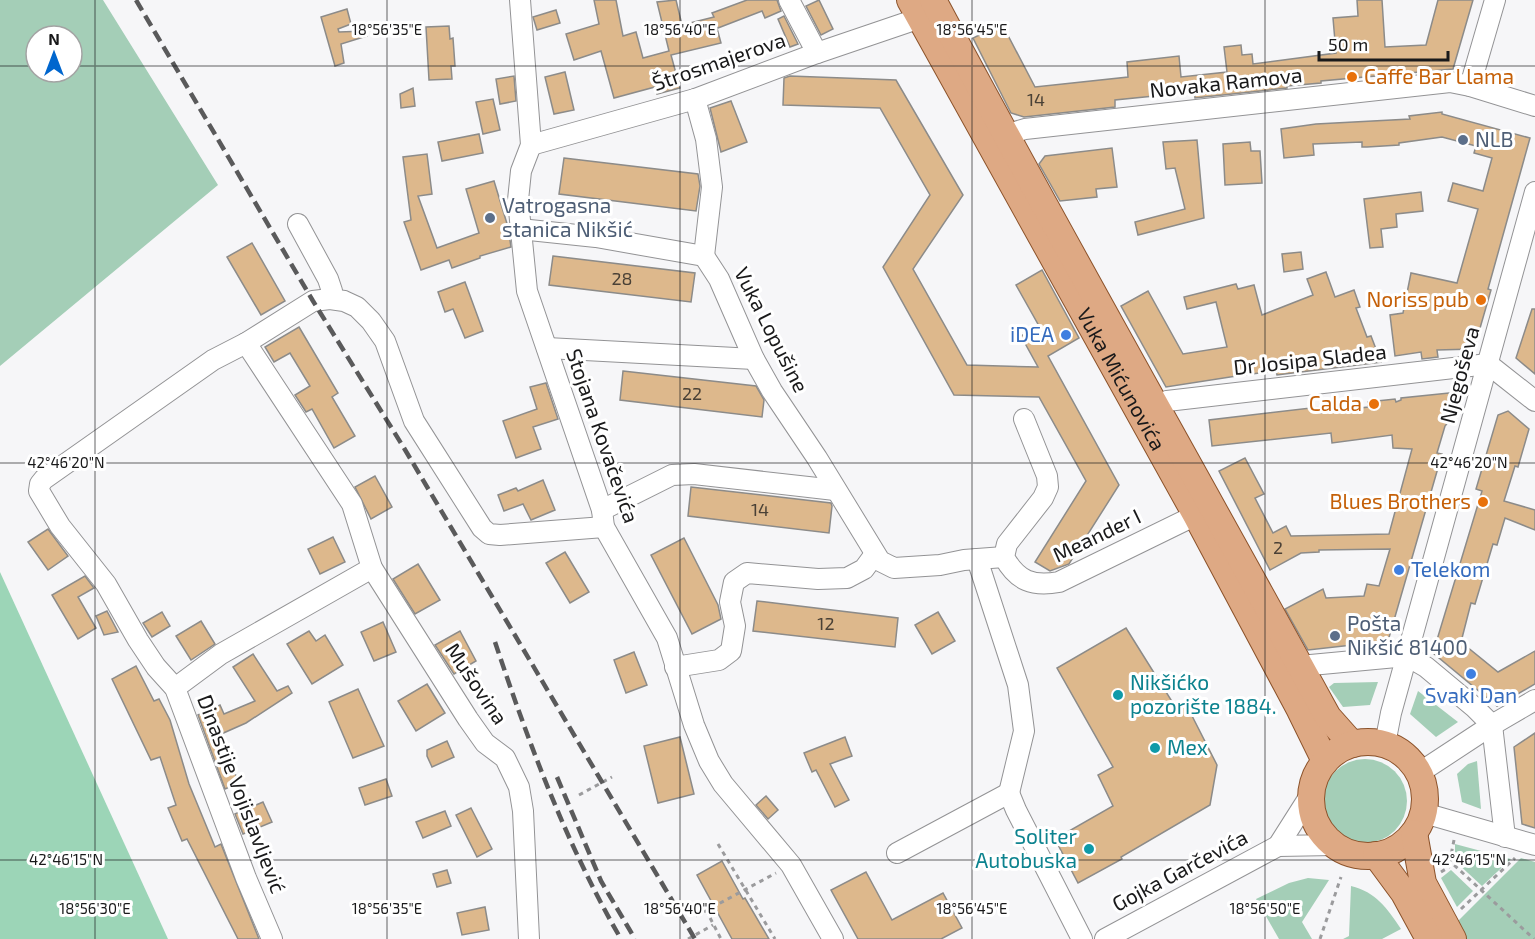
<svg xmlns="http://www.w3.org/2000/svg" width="1535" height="939" font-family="'Exo 2',sans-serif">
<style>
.green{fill:#a4ceb7;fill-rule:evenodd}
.forest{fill:#9cd5b7}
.building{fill:#ddb88c;stroke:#8c8b89;stroke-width:1.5}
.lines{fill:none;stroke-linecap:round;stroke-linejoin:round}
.minor-casing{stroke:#939395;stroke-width:22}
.major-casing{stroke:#8b522a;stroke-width:28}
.path{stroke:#9b9b9d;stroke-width:3;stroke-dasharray:4.5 4.5;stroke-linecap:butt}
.minor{stroke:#fff;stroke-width:20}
.major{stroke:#dea984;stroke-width:26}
.rail{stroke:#5a5a5b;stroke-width:4.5;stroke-dasharray:12 6;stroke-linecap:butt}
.ticks{fill:none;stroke:#19191a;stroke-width:1.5;stroke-opacity:0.45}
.food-dot{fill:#e8710a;stroke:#fff;stroke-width:2}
.service-dot{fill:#5c6f8a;stroke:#fff;stroke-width:2}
.shop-dot{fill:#3f7fe0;stroke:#fff;stroke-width:2}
.culture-dot{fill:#0f9aa8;stroke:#fff;stroke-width:2}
.labels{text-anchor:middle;stroke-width:6;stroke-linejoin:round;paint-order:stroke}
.number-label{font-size:18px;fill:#4a4136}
.street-label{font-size:21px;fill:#19191a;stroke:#fff}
.food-label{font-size:21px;fill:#c56008;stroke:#fff;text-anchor:end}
.service-label{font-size:21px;fill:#4e5e75;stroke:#fff;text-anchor:start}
.shop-label{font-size:21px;fill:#366cbe;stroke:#fff;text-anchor:end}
.culture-label{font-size:21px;fill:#0d838f;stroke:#fff;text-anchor:start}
.ticks-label{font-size:15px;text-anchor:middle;fill:#19191a;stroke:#fff;stroke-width:6;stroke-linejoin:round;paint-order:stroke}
</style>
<rect width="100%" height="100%" fill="#f6f6f8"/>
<g class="green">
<path d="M0 0H103L218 185 0 366ZM36 36H72V72H36Z"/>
<polygon points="1378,682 1370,705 1343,707 1329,687 1334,683"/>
<polygon points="1418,691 1458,722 1436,737 1410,714"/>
<circle cx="1365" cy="801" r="42"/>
<polygon points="1477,761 1481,809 1462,802 1457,774 1468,764"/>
<polygon points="1455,844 1511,859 1482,886 1455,861"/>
<polygon points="1521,858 1535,862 1535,939 1464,939 1456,923"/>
<polygon points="1451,870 1473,891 1457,907 1441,878"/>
<polygon points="1308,878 1329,880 1302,922 1312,939 1279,939 1256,899 1289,883"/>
<path d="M1351 886C1376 892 1387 908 1401 929L1382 939H1343L1349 936Z"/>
</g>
<polygon class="forest" points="0,572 168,939 0,939"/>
<g class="building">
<polygon points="594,0 616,0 623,36 636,32 643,58 669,51 657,2 676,0 682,25 714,17 712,13 747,0 777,0 781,11 765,18 762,11 718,28 715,21 721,43 671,55 680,88 657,94 655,87 614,98 601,51 574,60 566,34 599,24"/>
<polygon points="819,0 833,29 821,35 806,6"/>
<polygon points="1357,0 1382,0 1385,47 1426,45 1438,0 1473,0 1453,69 1321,81 1321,83 1287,86 1287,88 1195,98 1194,92 1115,100 1115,107 1024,117 1011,113 973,38 1002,24 1035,87 1128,77 1127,62 1179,56 1181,77 1227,72 1224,47 1241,45 1242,55 1252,54 1253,64 1336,53 1333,18 1358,16"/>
<polygon points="347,9 351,24 338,29 339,32 366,31 367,36 341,44 344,63 335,66 321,17"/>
<polygon points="556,10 560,23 537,30 533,17"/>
<polygon points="784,16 798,44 790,47 778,19"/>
<polygon points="449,26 450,39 453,38 455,66 451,66 452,79 429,80 426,27"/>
<polygon points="565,72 574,110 554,114 545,77"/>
<polygon points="514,76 516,101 500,104 496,79"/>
<polygon points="790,76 896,80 963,195 913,269 967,365 1038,367 1021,336 1039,326 1016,285 1042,270 1079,338 1048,356 1119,485 1069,564 1050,571 1035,562 1086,481 1039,397 954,395 883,267 930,195 880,108 783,105 784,78"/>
<polygon points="413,88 415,106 401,108 400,94"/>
<polygon points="493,99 500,130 483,134 476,102"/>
<polygon points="731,101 747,142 721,152 710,108"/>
<polygon points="1442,112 1442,114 1530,138 1488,289 1491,290 1474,349 1437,350 1438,357 1422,359 1421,352 1395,356 1390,315 1403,313 1411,273 1457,283 1478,209 1448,201 1453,183 1483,191 1492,158 1474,153 1476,146 1442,137 1399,143 1399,145 1367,147 1362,147 1362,142 1313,144 1314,155 1284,158 1281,129 1316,124 1410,119 1409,116"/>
<polygon points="479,134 483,153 442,161 438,142"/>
<polygon points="1197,140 1204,218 1138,235 1135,222 1185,209 1175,168 1166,169 1163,142"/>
<polygon points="1250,142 1251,151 1260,151 1262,183 1225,185 1223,144"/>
<polygon points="1112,148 1117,187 1096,189 1097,197 1060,201 1039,164 1045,156"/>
<polygon points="427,154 432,194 418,196 437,248 479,233 466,189 494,181 508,227 511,247 480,256 480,258 452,268 449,260 421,270 404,222 411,220 403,157"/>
<polygon points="564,158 698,174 700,186 696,211 559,194"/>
<polygon points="1421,192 1423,211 1396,214 1397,227 1381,229 1383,247 1370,248 1364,199"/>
<polygon points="252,243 285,301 261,315 227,257"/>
<polygon points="1301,252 1303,269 1284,272 1282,254"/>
<polygon points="553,256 695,273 691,302 549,285"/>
<polygon points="1326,272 1335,297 1354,290 1360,307 1356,308 1367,337 1371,336 1381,362 1277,375 1276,371 1243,375 1166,387 1121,306 1148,291 1183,354 1227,347 1216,302 1187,309 1184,297 1236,284 1238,289 1254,285 1262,315 1313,295 1307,279"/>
<polygon points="465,282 483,331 465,338 453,309 445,312 438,292"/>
<polygon points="1532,309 1535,309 1535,374 1516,358"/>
<polygon points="299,327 338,393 332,397 355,436 334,448 312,409 306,412 295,395 310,386 290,353 274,362 265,347"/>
<polygon points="623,371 756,386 764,400 762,417 620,400"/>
<polygon points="546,383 558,419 533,427 541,449 516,458 503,421 537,409 530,387"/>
<polygon points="1449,393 1458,402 1456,413 1445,426 1437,453 1442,454 1388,641 1308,650 1285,609 1323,589 1326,598 1364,596 1367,584 1379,586 1390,549 1319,550 1319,552 1301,553 1270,570 1219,471 1245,458 1264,494 1255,498 1273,533 1286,526 1291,536 1389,534 1412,449 1393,448 1392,435 1332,443 1331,433 1212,446 1209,420 1319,407 1320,413 1368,407 1368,402 1395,399 1396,402 1401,400 1401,398"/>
<polygon points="1508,411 1529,429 1518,467 1515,466 1504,501 1535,510 1535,530 1505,518 1497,545 1493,544 1475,604 1471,603 1461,642 1498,672 1535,651 1535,684 1497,706 1433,653 1482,491 1476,489 1498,415"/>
<polygon points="375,476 392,507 371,519 355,487"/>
<polygon points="543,480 555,510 531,520 523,504 504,511 498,495 516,488 518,491"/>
<polygon points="691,487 831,503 832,506 829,533 688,516"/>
<polygon points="48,529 68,556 48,570 28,542"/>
<polygon points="333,537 345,562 320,574 308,549"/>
<polygon points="684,538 718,605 721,619 692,634 651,555"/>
<polygon points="565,552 589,592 570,603 546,563"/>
<polygon points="418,564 440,600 415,614 393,579"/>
<polygon points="85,576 94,588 78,597 96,628 78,639 52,595"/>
<polygon points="757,601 898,618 895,647 753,631"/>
<polygon points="107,611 118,632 104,635 96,616"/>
<polygon points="162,612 170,626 152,637 143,623"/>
<polygon points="938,612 955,641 932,654 915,625"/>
<polygon points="201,621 215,644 191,660 176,636"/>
<polygon points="383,622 396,652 374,661 361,632"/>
<polygon points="1126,628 1176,708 1187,706 1217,765 1210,805 1121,857 1122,859 1078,883 1055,839 1113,806 1098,775 1113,767 1057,668"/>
<polygon points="309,631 316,641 325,635 343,665 312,684 287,644"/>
<polygon points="460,631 476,661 454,674 435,645"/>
<polygon points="634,652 647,685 626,693 614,660"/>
<polygon points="253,654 277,691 288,686 292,693 246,723 219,735 239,783 225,789 198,715 220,705 224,714 255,701 233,667"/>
<polygon points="136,666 154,701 159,699 170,720 189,784 215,847 221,844 259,939 238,939 187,839 182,841 168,808 176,805 160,757 151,760 112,679"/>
<polygon points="427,684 445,713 416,731 398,701"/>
<polygon points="358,689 384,746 353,758 329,702"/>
<polygon points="1535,733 1535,828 1522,824 1514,747"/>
<polygon points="680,737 694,794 658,803 644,746"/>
<polygon points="845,737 852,756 830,764 849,800 835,807 816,770 812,772 804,753"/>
<polygon points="447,741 454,757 432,767 427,756 427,750"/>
<polygon points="386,779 392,796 365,805 359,788"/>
<polygon points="766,796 778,810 768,819 756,805"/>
<polygon points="263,802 272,822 243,834 235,814"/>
<polygon points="471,808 492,849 477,857 456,815"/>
<polygon points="445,811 451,826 423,838 416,822"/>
<polygon points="722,861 743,899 745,898 769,939 732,939 697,875"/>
<polygon points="447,870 451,883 437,887 433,874"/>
<polygon points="866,872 892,920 943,893 962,928 941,939 858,939 831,890"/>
<polygon points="485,907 489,930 462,935 457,913"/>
</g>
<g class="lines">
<g class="minor-casing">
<g id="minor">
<polyline points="520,0 531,145 521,171 518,200 527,291 602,510 604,527 667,638 694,725 709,761 723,784 791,865 833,939"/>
<polyline points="789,0 817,53"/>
<polyline points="1470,86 1495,0"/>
<polyline points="695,99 706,139 712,187 704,256"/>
<polyline points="995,141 1005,135 1025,129 1450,82 1470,86 1535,106"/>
<polyline points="531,145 695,99 817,53 920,18"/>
<polyline points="298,224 328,279 332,291 330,299"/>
<polyline points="520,229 596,237 704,256 719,279 754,359 772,391 817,458 880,561 894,568 940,565 964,560 1004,557"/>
<polyline points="246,343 352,504 372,568 468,719 485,743 505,758 519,787 523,811 529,939"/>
<polyline points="547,348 754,359"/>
<polyline points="1488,364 1535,401"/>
<polyline points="1145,412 1167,401 1488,364"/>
<path d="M1024 419 1047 476 1048 487 1043 498 1007 544 1004 557C1017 581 1033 587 1059 582L1196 515"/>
<polyline points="602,510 672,475 694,474 835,490"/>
<polyline points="977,559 1018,685 1024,731 1009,793"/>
<polyline points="1407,656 1426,667 1474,707 1492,725 1505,837"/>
<polyline points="1300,666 1407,656"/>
<polyline points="675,667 719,660 731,651 735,626 730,602 734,582 747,573 818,579 847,578 864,569 875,554"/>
<polyline points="175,688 221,654 372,568"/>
<polyline points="1385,744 1391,713 1535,192"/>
<polyline points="1419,773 1492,725 1535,700"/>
<polyline points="1424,813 1535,845"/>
<polyline points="1278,846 1311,794"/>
<polyline points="897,853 1009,793 1016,810 1082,939"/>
<polyline points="272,939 246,878 175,688 156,667 138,640 106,584 60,526 39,491 40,484 44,479 213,360 246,343 313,301 330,299 344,301 357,307 371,321 385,341 414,421 482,528 489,534 500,535 604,527"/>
<polyline points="1105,939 1278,846 1334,845"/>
</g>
</g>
<g class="major-casing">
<g id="major">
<path id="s1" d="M910 0 1196 515 1300 710 1325 761"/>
<path d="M933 0C1060 238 1194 472 1323 708L1328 717 1352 744"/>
<circle cx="1368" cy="799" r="57"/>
<polyline points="1414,833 1423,883 1453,939"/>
<polyline points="1376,855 1404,893 1429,939"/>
</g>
</g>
<g class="path">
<polyline points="579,795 612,777"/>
<polyline points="1454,840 1450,860 1453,864 1534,939"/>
<polyline points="718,844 775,939"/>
<polyline points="1441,872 1449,867 1450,860"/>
<polyline points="1461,909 1515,858"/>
<polyline points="706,910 721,939"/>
<polyline points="696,916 776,873"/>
<polyline points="688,939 713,925"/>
<polyline points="1320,939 1341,877"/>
</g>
<use href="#minor" class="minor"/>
<use href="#major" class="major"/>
<g class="rail">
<polyline points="136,0 313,301 404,448 695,939"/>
<path d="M495 642C529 744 567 846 621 939"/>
<polyline points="557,777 601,881 635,939"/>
</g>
</g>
<path class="ticks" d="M95 0V939M387 0V939M680 0V939M972 0V939M1265 0V939M0 66H36M72 66H1535M0 463H1535M0 860H1535"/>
<g class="food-dot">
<circle cx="1352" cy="77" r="6"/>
<circle cx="1481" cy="300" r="6"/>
<circle cx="1374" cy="404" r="6"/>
<circle cx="1483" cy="502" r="6"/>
</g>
<g class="service-dot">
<circle cx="1463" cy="140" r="6"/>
<circle cx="490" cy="218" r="6"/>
<circle cx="1335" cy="636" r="6"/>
</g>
<g class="shop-dot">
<circle cx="1066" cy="335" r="6"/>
<circle cx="1399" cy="570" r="6"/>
<circle cx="1471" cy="674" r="6"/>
</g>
<g class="culture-dot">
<circle cx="1118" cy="695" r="6"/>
<circle cx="1155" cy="748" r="6"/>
<circle cx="1089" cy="849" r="6"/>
</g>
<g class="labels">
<g class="number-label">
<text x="1036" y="106">14</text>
<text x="622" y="285">28</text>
<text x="692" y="400">22</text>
<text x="760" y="516">14</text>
<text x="1278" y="554">2</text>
<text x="826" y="630">12</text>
</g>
<g class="street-label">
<text transform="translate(719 62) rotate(-19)" y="7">Štrosmajerova</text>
<text transform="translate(1226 83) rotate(-6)" y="7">Novaka Ramova</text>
<text transform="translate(771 330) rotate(63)" y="7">Vuka Lopušine</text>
<text transform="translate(1310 360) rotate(-6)" y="7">Dr Josipa Sladea</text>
<text transform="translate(1460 375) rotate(-75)" y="7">Njegoševa</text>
<text dy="7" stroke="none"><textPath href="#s1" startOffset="434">Vuka Mićunovića</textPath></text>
<text transform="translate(602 436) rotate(71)" y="7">Stojana Kovačevića</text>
<text transform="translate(1097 536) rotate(-26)" y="7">Meander I</text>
<text transform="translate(476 684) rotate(56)" y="7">Mušovina</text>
<text transform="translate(241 794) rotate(69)" y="7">Dinastije Vojislavljević</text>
<text transform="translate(1180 871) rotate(-28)" y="7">Gojka Garčevića</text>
</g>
<g class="food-label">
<text x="1364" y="84" text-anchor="start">Caffe Bar Llama</text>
<text x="1469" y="307">Noriss pub</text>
<text x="1362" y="411">Calda</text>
<text x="1471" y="509">Blues Brothers</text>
</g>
<g class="service-label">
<text x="1475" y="147">NLB</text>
<text x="502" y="213">Vatrogasna<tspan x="502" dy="24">stanica Nikšić</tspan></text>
<text x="1347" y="631">Pošta<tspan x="1347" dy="24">Nikšić 81400</tspan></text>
</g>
<g class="shop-label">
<text x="1054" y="342">iDEA</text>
<text x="1411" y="577" text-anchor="start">Telekom</text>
<text x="1471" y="703" text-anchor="middle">Svaki Dan</text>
</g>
<g class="culture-label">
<text x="1130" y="690">Nikšićko<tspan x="1130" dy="24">pozorište 1884.</tspan></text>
<text x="1167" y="755">Mex</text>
<text x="1077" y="844" text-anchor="end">Soliter<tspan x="1077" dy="24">Autobuska</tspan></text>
</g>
</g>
<g class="ticks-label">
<text x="387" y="35">18°56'35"E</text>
<text x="680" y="35">18°56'40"E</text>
<text x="972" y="35">18°56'45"E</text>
<text x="66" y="468">42°46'20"N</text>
<text x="1469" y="468">42°46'20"N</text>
<text x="66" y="865">42°46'15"N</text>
<text x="1469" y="865">42°46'15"N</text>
<text x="95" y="914">18°56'30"E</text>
<text x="387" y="914">18°56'35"E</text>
<text x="680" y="914">18°56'40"E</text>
<text x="972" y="914">18°56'45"E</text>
<text x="1265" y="914">18°56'50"E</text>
</g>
<g transform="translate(54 54)"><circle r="28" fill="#ffffff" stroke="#a3a3a3" stroke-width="1.5"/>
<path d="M0-4.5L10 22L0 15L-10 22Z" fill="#0066ce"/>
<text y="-9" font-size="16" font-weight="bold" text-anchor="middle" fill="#19191a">N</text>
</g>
<path d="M1319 51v9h129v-9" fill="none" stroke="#19191a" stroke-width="3"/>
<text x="1328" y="51" font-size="18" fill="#19191a" stroke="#ffffff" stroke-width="4.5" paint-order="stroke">50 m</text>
</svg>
